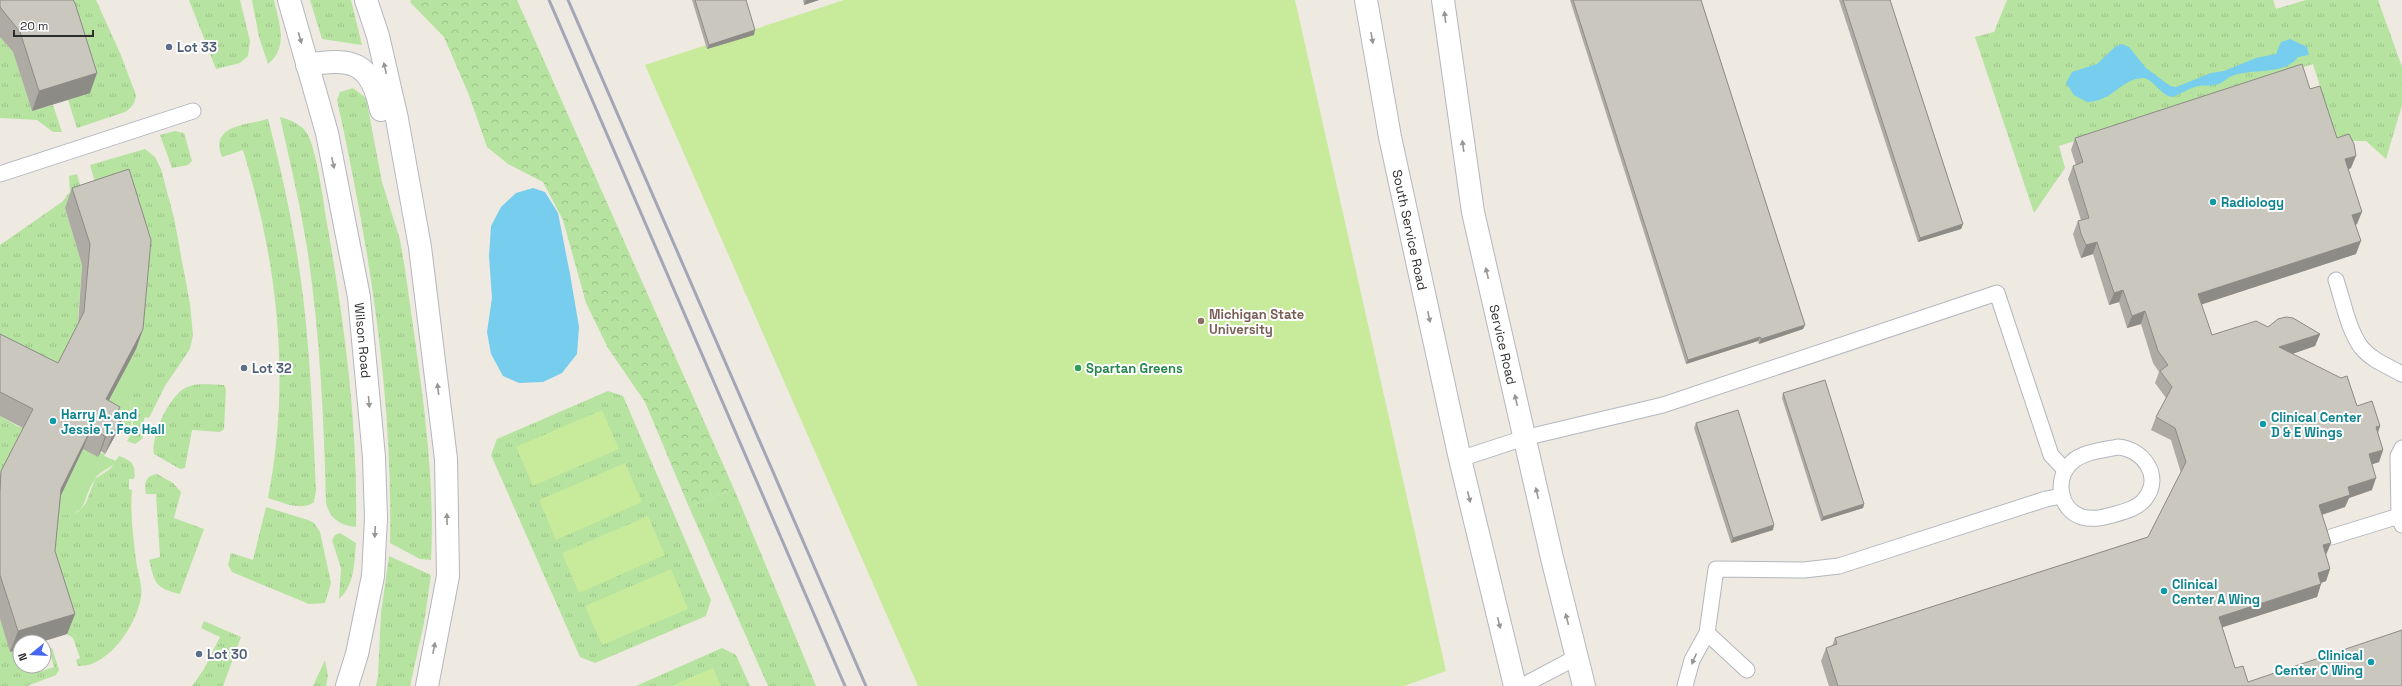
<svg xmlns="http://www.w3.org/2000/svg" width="2402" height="686" font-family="'Space Grotesk',sans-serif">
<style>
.grass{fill:url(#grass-tufts)}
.forest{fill:url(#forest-crowns)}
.garden{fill:#b6e39f}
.pitch{fill:#c8ea9b}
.water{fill:#77cded}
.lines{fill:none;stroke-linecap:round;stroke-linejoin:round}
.service-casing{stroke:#b4b7c0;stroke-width:17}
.minor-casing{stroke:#b4b7c0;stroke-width:24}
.tertiary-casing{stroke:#b4b7c0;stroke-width:24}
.service{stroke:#fff;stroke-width:15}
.minor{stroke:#fff;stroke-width:22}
.tertiary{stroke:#fff;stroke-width:22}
.rail{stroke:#a3a6b7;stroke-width:3}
.wall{fill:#aeaba4}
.shaded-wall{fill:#8d8b86}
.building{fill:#cac7bf;stroke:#8d8b86}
.oneway{fill:#969696}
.service-dot{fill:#5c6f8a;stroke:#fff;stroke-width:1.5}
.culture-dot{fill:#0f9aa8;stroke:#fff;stroke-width:1.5}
.education-dot{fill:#8d6e63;stroke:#fff;stroke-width:1.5}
.leisure-dot{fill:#2e9e5b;stroke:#fff;stroke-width:1.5}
.labels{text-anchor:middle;stroke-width:4;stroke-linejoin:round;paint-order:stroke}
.service-label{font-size:13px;font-weight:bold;fill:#4e5e75;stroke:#fff;text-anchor:start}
.culture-label{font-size:13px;font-weight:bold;fill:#0d838f;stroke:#fff;text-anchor:start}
.street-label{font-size:13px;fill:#2e2e2e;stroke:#fff}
.education-label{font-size:13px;font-weight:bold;fill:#785e54;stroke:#fff;text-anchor:start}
.leisure-label{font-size:13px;font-weight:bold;fill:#27864d;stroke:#fff;text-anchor:start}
</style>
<defs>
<pattern id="grass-tufts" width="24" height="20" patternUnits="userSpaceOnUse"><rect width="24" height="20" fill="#b6e39f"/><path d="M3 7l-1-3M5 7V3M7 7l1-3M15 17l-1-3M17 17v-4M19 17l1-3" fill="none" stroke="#9dc389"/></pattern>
<pattern id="forest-crowns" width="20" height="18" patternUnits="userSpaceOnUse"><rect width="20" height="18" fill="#b6e39f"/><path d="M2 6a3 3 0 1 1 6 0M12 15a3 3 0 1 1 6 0" fill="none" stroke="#9dc389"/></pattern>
</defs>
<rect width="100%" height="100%" fill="#eee9e1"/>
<g class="grass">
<path d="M48 0H96L120 53 136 95C135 104 132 107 125 112L77 128 68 100Z"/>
<polygon points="189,0 240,0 250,41 248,56 240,63 216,69"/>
<path d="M252 0H274C279 23 289 47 268 64L259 37Z"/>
<polygon points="310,0 351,0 362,45 322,39"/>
<polygon points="2007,0 2273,0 2276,9 2306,0 2378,0 2402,67 2402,105 2386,159 2366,141 2337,141 2313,64 2059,146 2065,168 2034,213 1975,37 1994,32"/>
<polygon points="0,37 13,52 32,111 53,105 62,132 53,132 37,120 0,118"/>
<path d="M353 88 366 98 382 182 400 240 405 269C418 366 436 463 431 560L420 559 390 543C393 394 369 245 337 100L340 92Z"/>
<path d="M280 117C291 120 304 125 309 137 319 162 323 202 328 229 345 327 358 427 356 527 340 525 330 519 326 503 324 420 320 336 308 254 301 208 290 162 280 117Z"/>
<path d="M268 119C284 180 297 242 304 305 311 366 313 428 316 490L314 502C302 512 282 502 268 498 291 380 278 264 243 150L222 157C209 125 247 125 268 119Z"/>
<polygon points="175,131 184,133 192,161 188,165 172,168 160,135"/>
<polygon points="145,149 155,157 161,169 174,218 190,304 193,335 190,349 165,386 149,418 145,417 142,426 146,428 142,439 135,444 127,441 131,435 133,423 130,408 137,363 133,354 136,349 99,196 90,165"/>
<polygon points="77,174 85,202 65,208 82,265 77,332 48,388 0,358 0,245 62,202 70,192 69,176"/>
<path d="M224 385 226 389 224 429 220 432 192 430 185 468 180 469 154 454C150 437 171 390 190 386 200 383 214 385 224 385Z"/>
<polygon points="608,391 623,396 711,600 706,616 595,663 580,657 491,455 497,439"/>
<polygon points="0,416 19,427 27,425 0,479"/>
<path d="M119 456C132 461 136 464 134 479H129V489L132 490C130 513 133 537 136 560 137 572 143 584 141 597 137 624 108 668 78 666L76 660 80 658 73 638 67 634 48 571 53 516 78 512 86 503 95 479 110 469Z"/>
<path d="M157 474 173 483 181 492 174 518 204 529 180 594C155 588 155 583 149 560L160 557 156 494H146C144 483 145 476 157 474Z"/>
<polygon points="734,489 816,686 768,686 689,507"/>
<polygon points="266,507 308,520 314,523 320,532 331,583 325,603 309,604 232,572 228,565 231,553 253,560"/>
<path d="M340 533 356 543C354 563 355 585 339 599L341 568 332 540 335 535Z"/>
<polygon points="389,556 431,575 424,623 410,686 376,686 378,676 381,613"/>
<polygon points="0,619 10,651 20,649 20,666 37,666 39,672 54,667 49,649 52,648 59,670 56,675 27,686 0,686"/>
<polygon points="204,621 241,637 223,686 192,686 204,669 220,637 201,628"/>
<polygon points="722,648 736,655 750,686 636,686"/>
<polygon points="325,660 328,676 326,686 313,686"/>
</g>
<polygon class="forest" points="411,0 517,0 734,489 689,507 645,402 608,348 586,303 563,220 543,182 508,164 487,147 469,95 444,37 410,2"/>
<g class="garden">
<path d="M133 354 143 376C137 386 130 396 130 409 131 418 132 425 131 435L129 437 99 419Z"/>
<path d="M83 449 105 454 104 456 116 461C110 470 100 470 95 479 79 503 92 515 53 516L54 510Z"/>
</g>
<g class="pitch">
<polygon points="844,0 1295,0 1446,671 1404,686 918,686 645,65"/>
<polygon points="602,410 619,449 533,486 516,447"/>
<polygon points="625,463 642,502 556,540 539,500"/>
<polygon points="648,516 665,555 579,593 562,553"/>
<polygon points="671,569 688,609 602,645 585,606"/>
<polygon points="713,668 721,686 671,686"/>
</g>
<g class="water">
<path d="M2290 39 2307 47 2309 55 2298 57C2284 76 2252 68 2232 76 2228 77 2224 82 2219 84 2213 86 2205 85 2198 86 2189 88 2181 94 2172 97 2160 95 2154 79 2143 78 2122 78 2112 102 2087 102L2074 95 2066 83 2072 72 2097 64 2115 47 2122 44 2129 47 2146 68 2170 86 2176 87 2211 73 2224 71 2256 58 2276 54 2281 42Z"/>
<polygon points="533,188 545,192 558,213 570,274 579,327 577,354 562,373 543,382 519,383 503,376 491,354 487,332 492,298 489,256 491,226 501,207 516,193"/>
</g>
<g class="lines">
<g class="service-casing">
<g id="service">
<polyline points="0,174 193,111"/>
<path d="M2336 280C2343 301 2348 329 2361 347 2371 360 2388 366 2402 374"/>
<path d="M2118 447C2143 449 2163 476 2145 499 2137 509 2123 512 2112 515 2102 518 2092 520 2082 517 2059 510 2054 478 2072 462 2082 452 2104 450 2118 447Z"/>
<polyline points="2402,448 2398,456 2399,516 2402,525"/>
<polyline points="1460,459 1524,438 1663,405 1997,293 2051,455 2065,470"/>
<polyline points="2331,537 2399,516"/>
<polyline points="1707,633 1747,670"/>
<polyline points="1522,686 1577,657"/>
<polyline points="1685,686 1692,660 1707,633 1716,569 1804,570 1839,566 2046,499 2062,496"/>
</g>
</g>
<g class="minor-casing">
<g id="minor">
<path id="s1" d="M1366 0 1390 137 1460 459 1515 686"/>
<path id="s2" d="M1443 0 1473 212 1552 558 1584 686"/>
</g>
</g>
<g class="tertiary-casing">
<g id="tertiary">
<path id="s3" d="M289 0 327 133 359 297 374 457 376 518 373 576 357 654 347 686"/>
<polyline points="366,0 378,36 397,119 420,247 446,459 448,576 427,686"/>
<path d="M307 65C353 57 371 62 381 110"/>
</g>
</g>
<use href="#service" class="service"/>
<use href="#minor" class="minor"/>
<use href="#tertiary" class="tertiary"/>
<g class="rail">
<polyline points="549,0 845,686"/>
<polyline points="568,0 866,686"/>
</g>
</g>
<g class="wall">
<polygon points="0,0 90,93 32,111 13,52 0,37"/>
<polygon points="692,0 746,0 754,35 707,49"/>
<polygon points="803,0 819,0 804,5"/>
<polygon points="1570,0 1701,0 1805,325 1803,329 1759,344 1758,341 1686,364"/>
<polygon points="1839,0 1890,0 1963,224 1961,229 1918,242"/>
<polygon points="2310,89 2337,138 2351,168 2348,170 2357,224 2356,225 2356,254 2201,304 2212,335 2268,327 2320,334 2315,346 2292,354 2357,406 2380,426 2378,433 2383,450 2379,462 2372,464 2372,490 2349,498 2345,507 2322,515 2326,555 2330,569 2326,581 2321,583 2317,597 2222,627 2235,668 2248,682 2402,686 1829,686 1821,661 1826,648 1832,646 1835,638 2148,537 2181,473 2171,440 2151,430 2156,417 2166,398 2155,383 2159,372 2153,363 2141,324 2127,328 2119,302 2109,305 2093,254 2081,258 2077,247 2073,234 2078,221 2081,220 2068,179 2073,166 2076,165 2071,150 2075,138"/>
<polygon points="72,188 143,329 136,349 109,400 119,411 124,414 116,434 105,454 101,451 98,457 83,449 61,495 55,551 75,614 67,634 41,642 20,642 10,652 0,619 0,475 23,428 0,416 0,334 58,363 78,325 82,265 65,208"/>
<polygon points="1783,393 1864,504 1863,508 1821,521 1782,398"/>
<polygon points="1696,423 1773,530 1731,543 1694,428"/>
</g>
<g class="shaded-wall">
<polygon points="806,0 819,0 804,5"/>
<polygon points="755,30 754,35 707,49 709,45"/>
<polygon points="97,73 90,93 32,111 39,91"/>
<polygon points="2356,156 2351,168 2340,172 2345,159"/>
<polygon points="2362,212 2357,224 2348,227 2352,215"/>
<polygon points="1963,224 1961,229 1918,242 1920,238"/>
<polygon points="2361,241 2356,254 2194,307 2198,294"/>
<polygon points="2097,242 2093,254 2081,258 2086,245"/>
<polygon points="2123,290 2119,302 2109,305 2114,293"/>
<polygon points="2145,311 2141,324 2127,328 2132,316"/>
<polygon points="1805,325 1803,329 1759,344 1761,339"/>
<polygon points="143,329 136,349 99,419 106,399"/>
<polygon points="2320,334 2315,346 2274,360 2279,347"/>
<polygon points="1760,337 1758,341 1686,364 1688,360"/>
<polygon points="124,414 116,434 105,454 113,434"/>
<polygon points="2380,426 2376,438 2376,427"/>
<polygon points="91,429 83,449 54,510 61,489"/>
<polygon points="108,431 101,451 98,457 105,436"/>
<polygon points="2383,450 2379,462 2364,467 2369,454"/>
<polygon points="2376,478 2372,490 2349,498 2345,507 2314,517 2319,505 2348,487"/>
<polygon points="1864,504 1863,508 1821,521 1823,517"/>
<polygon points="1774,525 1773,530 1731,543 1733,538"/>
<polygon points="2331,543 2326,555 2323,545"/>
<polygon points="2330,569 2326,581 2314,585 2318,573"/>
<polygon points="2321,584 2317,597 2214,630 2219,617"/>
<polygon points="75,614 67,634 41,642 20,642 20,649 10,652 18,631"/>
</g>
<g class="building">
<polygon points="0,0 73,0 75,3 97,73 39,91 20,32 0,7"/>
<polygon points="695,0 746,0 755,30 709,45"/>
<polygon points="1573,0 1701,0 1805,325 1761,339 1760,337 1688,360"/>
<polygon points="1843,0 1890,0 1963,224 1920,238"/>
<polygon points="2302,64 2310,89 2320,86 2337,138 2349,134 2354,144 2356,156 2345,159 2362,212 2352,215 2361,241 2198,294 2212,335 2256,321 2268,327 2278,319 2286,317 2293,318 2320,334 2279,347 2341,378 2347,376 2357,406 2372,401 2380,426 2376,427 2383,450 2369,454 2376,478 2348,487 2350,495 2319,505 2331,543 2323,545 2330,569 2318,573 2321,584 2219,617 2235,668 2243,666 2248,682 2402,630 2402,686 1838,686 1826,648 1837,644 1835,638 2148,537 2186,462 2175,428 2156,417 2172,387 2160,371 2168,365 2158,351 2145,311 2132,316 2123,290 2114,293 2097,242 2086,245 2081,234 2078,221 2089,218 2073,166 2083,162 2075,138"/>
<polygon points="129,169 151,240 143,329 106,399 120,407 118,411 124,414 113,434 108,431 105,436 91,429 61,489 55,551 75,614 18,631 0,575 0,492 1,471 33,409 0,392 0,334 58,363 84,312 90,244 72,188"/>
<polygon points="1825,380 1864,504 1823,517 1783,393"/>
<polygon points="1738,410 1774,525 1733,538 1696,423"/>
</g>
<defs><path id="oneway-solid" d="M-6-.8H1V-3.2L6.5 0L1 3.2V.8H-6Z"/></defs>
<g class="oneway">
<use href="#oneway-solid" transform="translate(1445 17) rotate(-97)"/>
<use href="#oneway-solid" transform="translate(300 38) rotate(74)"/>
<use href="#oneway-solid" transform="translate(1372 38) rotate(80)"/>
<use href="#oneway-solid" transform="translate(385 68) rotate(-103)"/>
<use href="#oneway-solid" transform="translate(1463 146) rotate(-98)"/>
<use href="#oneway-solid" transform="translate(333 163) rotate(78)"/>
<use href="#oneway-solid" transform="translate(1487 273) rotate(-103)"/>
<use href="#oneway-solid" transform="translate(1429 317) rotate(78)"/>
<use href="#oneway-solid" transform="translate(438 389) rotate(-97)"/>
<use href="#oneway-solid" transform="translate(1516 400) rotate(-103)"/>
<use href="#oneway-solid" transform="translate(369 402) rotate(85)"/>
<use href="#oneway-solid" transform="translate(1537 493) rotate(-103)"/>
<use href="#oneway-solid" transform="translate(1469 497) rotate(76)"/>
<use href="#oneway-solid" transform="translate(447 519) rotate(-91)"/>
<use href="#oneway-solid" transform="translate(375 532) rotate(93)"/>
<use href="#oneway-solid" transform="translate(1567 619) rotate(-104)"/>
<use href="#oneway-solid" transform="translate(1499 623) rotate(76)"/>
<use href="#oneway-solid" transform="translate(434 648) rotate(-79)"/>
<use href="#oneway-solid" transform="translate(1694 659) rotate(114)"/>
</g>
<g class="service-dot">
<circle cx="169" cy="47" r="4"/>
<circle cx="244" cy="368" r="4"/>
<circle cx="199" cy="654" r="4"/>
</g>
<g class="culture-dot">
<circle cx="2213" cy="202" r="4"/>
<circle cx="53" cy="421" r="4"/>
<circle cx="2263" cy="424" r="4"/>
<circle cx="2164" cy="591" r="4"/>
<circle cx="2371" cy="662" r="4"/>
</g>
<circle class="education-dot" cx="1201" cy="321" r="4"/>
<circle class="leisure-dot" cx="1078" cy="368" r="4"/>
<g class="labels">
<g class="service-label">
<text x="177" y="52">Lot 33</text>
<text x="252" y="373">Lot 32</text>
<text x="207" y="659">Lot 30</text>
</g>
<g class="culture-label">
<text x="2221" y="207">Radiology</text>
<text x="61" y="419">Harry A. and<tspan x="61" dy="15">Jessie T. Fee Hall</tspan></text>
<text x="2271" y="422">Clinical Center<tspan x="2271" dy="15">D &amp; E Wings</tspan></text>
<text x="2172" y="589">Clinical<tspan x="2172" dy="15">Center A Wing</tspan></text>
<text x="2363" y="660" text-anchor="end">Clinical<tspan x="2363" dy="15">Center C Wing</tspan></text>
</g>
<g class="street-label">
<text dy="5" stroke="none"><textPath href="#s1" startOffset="234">South Service Road</textPath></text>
<text dy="5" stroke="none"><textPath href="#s3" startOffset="349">Wilson Road</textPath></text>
<text dy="5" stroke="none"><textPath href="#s2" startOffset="350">Service Road</textPath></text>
</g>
<g class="education-label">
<text x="1209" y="319">Michigan State<tspan x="1209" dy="15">University</tspan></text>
</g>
<g class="leisure-label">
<text x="1086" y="373">Spartan Greens</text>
</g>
</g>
<g transform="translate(32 654) rotate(252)"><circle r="19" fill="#ffffff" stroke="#ababab"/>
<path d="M0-3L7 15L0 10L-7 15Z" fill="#4666f6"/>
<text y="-6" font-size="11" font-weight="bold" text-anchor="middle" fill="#2e2e2e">N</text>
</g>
<path d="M14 30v6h79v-6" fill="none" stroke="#2e2e2e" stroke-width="2"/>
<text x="20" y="30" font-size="12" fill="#2e2e2e" stroke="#ffffff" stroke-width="3" paint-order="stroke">20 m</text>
</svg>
